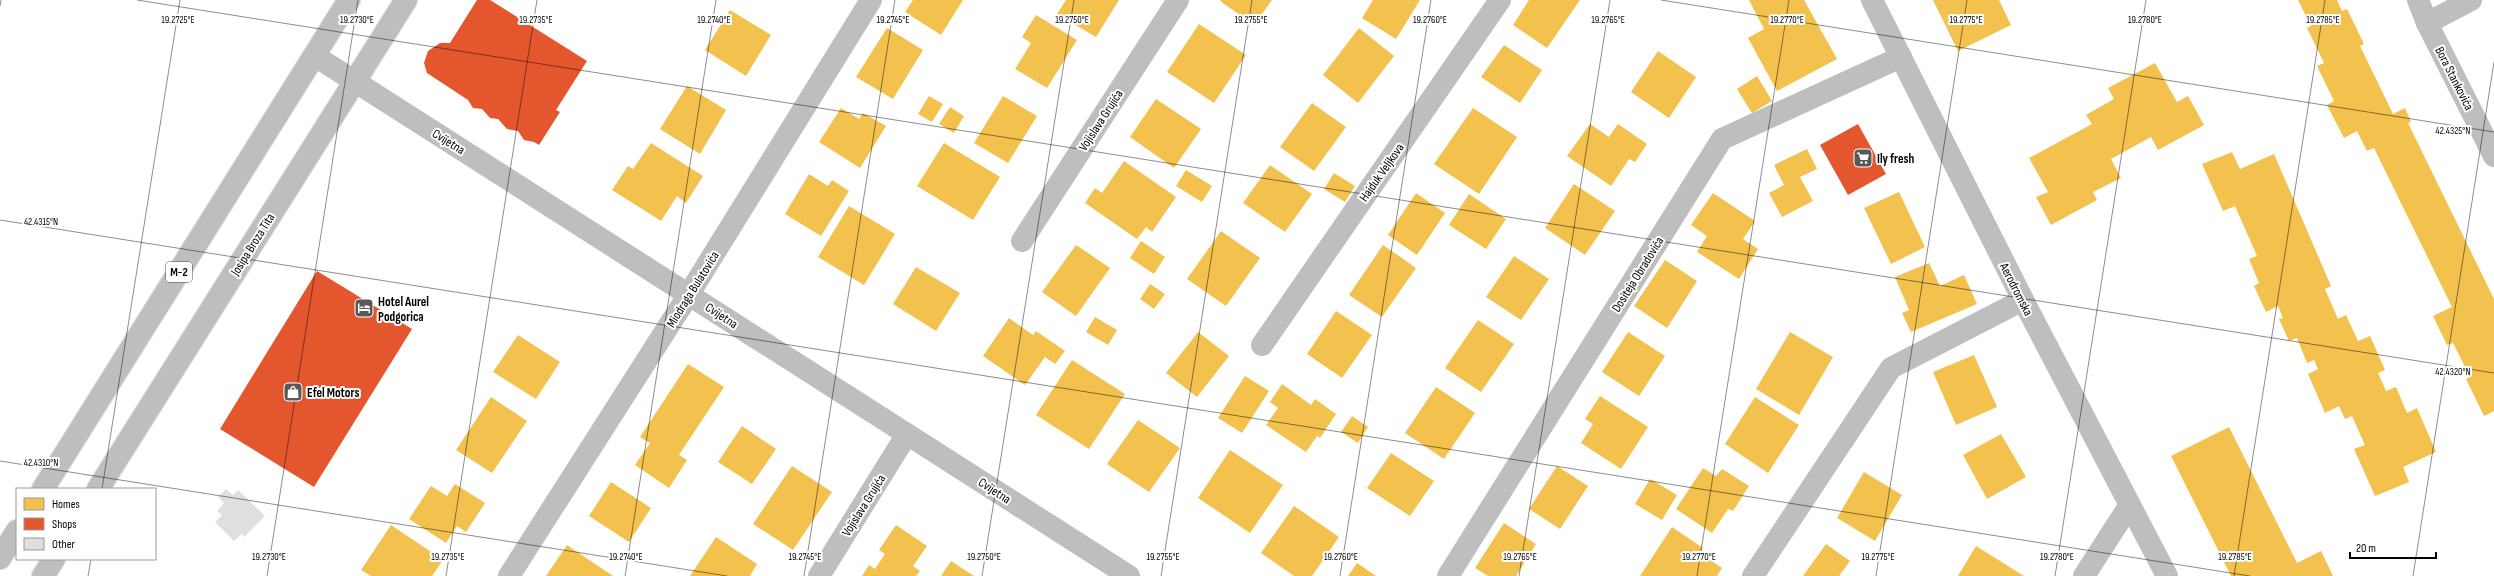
<svg xmlns="http://www.w3.org/2000/svg" width="2494" height="576" font-family="'Sofia Sans Condensed',sans-serif">
<style>
.homes{fill:#f2c14e}
.shops{fill:#e4572e}
.building{fill:#dfdfdf}
.lines{fill:none;stroke-linecap:round;stroke-linejoin:round}
.major-casing{stroke:#dbdbdb;stroke-width:24}
.minor{stroke:#bebebe;stroke-width:22}
.major{stroke:#bebebe;stroke-width:22}
.ticks{fill:none;stroke:#000;stroke-width:1;stroke-opacity:0.45}
.labels{text-anchor:middle;stroke-width:4;stroke-linejoin:round;paint-order:stroke}
.shield{fill:#fff;stroke:#4c4c4c;stroke-width:1}
.shield-label{font-size:12px;font-weight:bold;fill:#000}
.street-label{font-size:13px;fill:#000;stroke:#fff}
.poi-label{font-size:13px;font-weight:bold;fill:#000;stroke:#fff;text-anchor:start}
.ticks-label{font-size:10px;text-anchor:middle;fill:#000;stroke:#fff;stroke-width:4;stroke-linejoin:round;paint-order:stroke}
</style>
<rect width="100%" height="100%" fill="#fff"/>
<g class="homes">
<polygon points="913,0 963,0 941,35 905,12"/>
<polygon points="1066,0 1119,0 1096,37 1057,14"/>
<polygon points="1221,0 1272,0 1254,25 1220,1"/>
<polygon points="1373,0 1420,0 1396,39 1362,18"/>
<polygon points="1529,0 1580,0 1547,48 1513,25"/>
<polygon points="1749,0 1804,0 1837,59 1777,91 1748,38 1764,29"/>
<polygon points="1933,0 1999,0 2011,25 1958,51"/>
<polygon points="2298,0 2337,0 2342,11 2347,9 2364,44 2360,46 2393,114 2405,108 2411,122 2408,123 2494,299 2494,411 2484,416 2466,379 2470,377 2453,343 2447,345 2433,316 2452,307 2374,148 2367,151 2357,131 2344,138 2327,105 2334,101 2317,66 2324,63 2307,28 2311,26"/>
<polygon points="730,10 771,35 746,76 705,50"/>
<polygon points="1036,15 1077,40 1047,88 1015,69 1031,43 1022,37"/>
<polygon points="1199,24 1246,55 1214,103 1167,72"/>
<polygon points="887,28 923,50 893,99 856,77"/>
<polygon points="1359,28 1394,56 1358,103 1323,75"/>
<polygon points="1504,45 1542,70 1520,103 1481,77"/>
<polygon points="1658,51 1696,77 1669,118 1631,92"/>
<polygon points="2155,63 2177,102 2188,96 2204,125 2158,150 2151,137 2111,159 2121,178 2093,192 2097,200 2051,225 2036,197 2048,192 2029,158 2092,124 2086,115 2114,99 2108,88"/>
<polygon points="1757,76 1772,101 1752,113 1737,89"/>
<polygon points="687,86 726,110 700,154 660,129"/>
<polygon points="929,96 943,104 932,122 918,114"/>
<polygon points="1003,96 1037,116 1008,163 974,143"/>
<polygon points="1156,99 1201,129 1174,168 1130,137"/>
<polygon points="1312,103 1346,127 1314,171 1280,147"/>
<polygon points="950,107 964,116 954,133 939,124"/>
<polygon points="841,108 859,119 863,113 886,126 860,168 819,142"/>
<polygon points="1473,108 1517,137 1479,194 1434,164"/>
<polygon points="1590,124 1609,137 1618,124 1647,144 1635,162 1629,159 1611,186 1567,156"/>
<polygon points="651,143 703,176 686,203 677,196 661,221 612,190 628,166 633,169"/>
<polygon points="944,143 1000,177 973,220 917,186"/>
<polygon points="1807,149 1817,169 1800,177 1813,201 1782,217 1769,193 1784,185 1774,165"/>
<polygon points="2232,152 2240,169 2274,154 2331,286 2325,289 2338,319 2346,315 2358,341 2370,336 2385,370 2378,373 2386,391 2396,387 2407,413 2417,408 2436,452 2403,467 2409,482 2375,496 2354,449 2365,445 2352,416 2345,419 2339,406 2325,413 2308,374 2318,369 2314,360 2307,363 2297,338 2289,341 2279,319 2283,318 2278,306 2266,312 2254,286 2259,283 2249,259 2257,256 2235,206 2223,211 2202,164"/>
<polygon points="1124,161 1176,197 1152,232 1146,227 1137,239 1085,203 1095,188 1102,193"/>
<polygon points="1270,165 1312,194 1285,232 1243,203"/>
<polygon points="1186,170 1212,186 1202,202 1176,186"/>
<polygon points="1334,173 1355,186 1345,202 1324,189"/>
<polygon points="809,174 828,186 832,180 849,191 821,236 785,214"/>
<polygon points="1574,184 1615,211 1585,255 1545,228"/>
<polygon points="1899,192 1925,247 1891,264 1864,208"/>
<polygon points="1416,193 1445,213 1417,255 1388,235"/>
<polygon points="1713,193 1755,221 1743,239 1758,249 1739,279 1697,252 1707,236 1691,225"/>
<polygon points="1469,194 1506,219 1486,249 1449,225"/>
<polygon points="849,206 895,234 864,285 818,257"/>
<polygon points="1221,231 1260,258 1226,306 1187,279"/>
<polygon points="1141,241 1165,257 1154,274 1130,258"/>
<polygon points="1076,245 1110,268 1076,316 1042,292"/>
<polygon points="1383,245 1416,268 1382,317 1349,295"/>
<polygon points="1514,256 1549,279 1521,320 1486,297"/>
<polygon points="1665,260 1697,281 1667,328 1634,306"/>
<polygon points="1929,263 1940,286 1964,275 1977,304 1911,332 1902,313 1909,310 1895,277"/>
<polygon points="916,267 960,293 936,331 893,304"/>
<polygon points="1150,284 1165,294 1154,309 1140,299"/>
<polygon points="1336,311 1372,335 1342,378 1307,354"/>
<polygon points="1095,317 1117,330 1108,345 1086,332"/>
<polygon points="1009,318 1033,335 1036,331 1065,351 1055,364 1045,357 1025,385 983,356"/>
<polygon points="1478,320 1514,344 1481,392 1445,368"/>
<polygon points="1198,332 1229,356 1197,397 1166,373"/>
<polygon points="1628,332 1665,356 1639,396 1602,372"/>
<polygon points="1790,332 1833,357 1799,415 1756,389"/>
<polygon points="518,335 560,362 536,399 493,372"/>
<polygon points="1974,355 1997,407 1956,425 1933,372"/>
<polygon points="1072,360 1125,394 1089,449 1036,415"/>
<polygon points="688,364 724,387 679,455 687,460 669,488 635,465 650,443 640,437"/>
<polygon points="1245,376 1269,391 1242,433 1218,418"/>
<polygon points="1282,384 1311,405 1315,399 1336,414 1320,438 1317,436 1306,452 1266,425 1278,408 1270,402"/>
<polygon points="1436,387 1475,413 1444,459 1405,433"/>
<polygon points="1600,396 1648,427 1621,469 1581,443 1593,424 1585,419"/>
<polygon points="491,397 527,421 492,473 456,450"/>
<polygon points="1755,397 1799,425 1768,473 1725,444"/>
<polygon points="1352,416 1368,427 1358,443 1341,432"/>
<polygon points="1138,420 1180,448 1149,492 1107,464"/>
<polygon points="742,426 776,449 752,484 718,462"/>
<polygon points="2229,427 2297,563 2321,551 2333,576 2231,576 2171,456"/>
<polygon points="2001,434 2026,477 1987,499 1963,455"/>
<polygon points="1230,450 1283,485 1250,533 1198,498"/>
<polygon points="1391,453 1434,481 1410,516 1367,488"/>
<polygon points="792,466 832,492 793,550 753,524"/>
<polygon points="1557,466 1588,486 1560,529 1529,509"/>
<polygon points="1703,468 1716,476 1722,469 1749,486 1733,511 1728,509 1712,533 1676,509"/>
<polygon points="1864,472 1902,495 1875,541 1837,518"/>
<polygon points="1650,479 1677,495 1662,520 1635,504"/>
<polygon points="611,482 651,508 629,542 589,516"/>
<polygon points="455,484 485,503 466,532 457,526 446,543 409,519 431,486 447,496"/>
<polygon points="1294,506 1339,537 1312,576 1294,576 1261,553"/>
<polygon points="1504,523 1536,544 1516,576 1488,576 1475,568"/>
<polygon points="391,525 443,560 432,576 371,576 361,570"/>
<polygon points="896,525 927,546 913,566 920,571 916,576 862,576 869,565 875,569 885,554 879,550"/>
<polygon points="1672,527 1703,548 1700,553 1722,568 1717,576 1640,576"/>
<polygon points="716,537 757,564 750,576 690,576"/>
<polygon points="1826,544 1850,561 1839,576 1803,576"/>
<polygon points="567,545 613,576 546,576"/>
<polygon points="1976,546 2024,576 1958,576"/>
<polygon points="951,561 974,576 941,576"/>
<polygon points="1357,563 1376,576 1348,576"/>
</g>
<g class="shops">
<polygon points="477,0 490,0 587,61 556,110 560,112 539,145 534,142 524,140 518,131 507,129 498,119 490,118 482,109 473,108 468,100 427,73 424,63 428,51 440,43 450,43"/>
<polygon points="1858,124 1886,174 1848,195 1820,145"/>
<polygon points="317,271 412,329 314,487 220,429"/>
</g>
<polygon class="building" points="226,489 233,495 238,490 265,516 244,537 242,534 234,541 215,522 222,515 217,511 224,503 218,497"/>
<g class="lines">
<g class="major-casing">
<g id="major">
<polyline points="43,489 349,0"/>
<polyline points="98,489 406,0"/>
<polyline points="0,558 17,531"/>
<polyline points="43,576 54,559"/>
</g>
</g>
<g class="minor">
<polyline points="1872,0 2023,300 2167,576"/>
<polyline points="2418,0 2427,23 2494,156"/>
<polyline points="2427,23 2471,0"/>
<polyline points="315,56 1129,576"/>
<polyline points="1022,241 1178,0"/>
<polyline points="1262,345 1500,0"/>
<polyline points="509,576 689,294 871,0"/>
<polyline points="819,576 907,434"/>
<polyline points="1448,576 1722,139 1901,57"/>
<polyline points="1753,576 1891,368 2023,300"/>
<polyline points="2084,576 2129,506"/>
</g>
<use href="#major" class="major"/>
</g>
<path class="ticks" d="M137 0 2494 373M1661 0 2494 132M0 6 1 0M0 220 2250 576M0 461 727 576M102 489 180 0M88 576 91 559M267 576 358 0M446 576 537 0M625 576 716 0M804 576 895 0M982 576 1074 0M1161 576 1252 0M1340 576 1431 0M1519 576 1610 0M1697 576 1789 0M1876 576 1967 0M2055 576 2146 0M2234 576 2325 0M2413 576 2494 62"/>
<defs>
<g id="supermarket-square" transform="scale(1)"><rect x="-9" y="-9" width="18" height="18" rx="4" fill="#595959" stroke="#fff"/><path d="M-6-5.5h2.5l.6 2H6L4.5 2H-2.5L-4.4-4H-6ZM-1.5 3.2a1.3 1.3 0 1 0 .1 0ZM3 3.2a1.3 1.3 0 1 0 .1 0Z" fill="#fff"/></g>
<g id="hotel-square" transform="scale(1)"><rect x="-9" y="-9" width="18" height="18" rx="4" fill="#595959" stroke="#fff"/><path d="M-6-4.5h1.5V1H6V5H4.5V3h-9V5H-6ZM-4 0a1.8 1.8 0 1 1 3.6 0ZM.5 0V-2.5h3Q6-2.5 6 0Z" fill="#fff"/></g>
<g id="shop-square" transform="scale(1)"><rect x="-9" y="-9" width="18" height="18" rx="4" fill="#595959" stroke="#fff"/><path d="M-5-2.5h2.3a2.7 3.5 0 0 1 5.4 0H5L5.5 6h-11ZM-1.5-2.5h3a1.5 2.3 0 0 0-3 0Z" fill="#fff"/></g>
</defs>
<g fill-rule="evenodd">
<use href="#supermarket-square" x="1863" y="158"/>
<use href="#hotel-square" x="364" y="308"/>
<use href="#shop-square" x="293" y="392"/>
</g>
<g class="labels">
<rect class="shield" x="166" y="262" width="26" height="20" rx="3"/>
<g class="shield-label">
<text x="179" y="276">M-2</text>
</g>
<g class="street-label">
<text transform="translate(2455 78) rotate(63)" y="5">Bora Stankovića</text>
<text transform="translate(1100 120) rotate(-57)" y="5">Vojislava Grujića</text>
<text transform="translate(449 141) rotate(32)" y="5">Cvijetna</text>
<text transform="translate(1381 172) rotate(-55)" y="5">Hajduk Veljkova</text>
<text transform="translate(252 244) rotate(-58)" y="5">Josipa Broza Tita</text>
<text transform="translate(1637 274) rotate(-58)" y="5">Dositeja Obradovića</text>
<text transform="translate(692 289) rotate(-58)" y="5">Miodraga Bulatovića</text>
<text transform="translate(2017 289) rotate(63)" y="5">Aerodromska</text>
<text transform="translate(722 315) rotate(33)" y="5">Cvijetna</text>
<text transform="translate(995 490) rotate(33)" y="5">Cvijetna</text>
<text transform="translate(863 505) rotate(-58)" y="5">Vojislava Grujića</text>
</g>
<g class="poi-label">
<text x="1877" y="163">Ily fresh</text>
<text x="378" y="306">Hotel Aurel<tspan x="378" dy="15">Podgorica</tspan></text>
<text x="307" y="397">Efel Motors</text>
</g>
</g>
<g class="ticks-label">
<text x="714" y="23">19.2740°E</text>
<text x="893" y="23">19.2745°E</text>
<text x="1072" y="23">19.2750°E</text>
<text x="1251" y="23">19.2755°E</text>
<text x="2323" y="23">19.2785°E</text>
<text x="178" y="23">19.2725°E</text>
<text x="357" y="23">19.2730°E</text>
<text x="536" y="23">19.2735°E</text>
<text x="1430" y="23">19.2760°E</text>
<text x="1608" y="23">19.2765°E</text>
<text x="1787" y="23">19.2770°E</text>
<text x="1966" y="23">19.2775°E</text>
<text x="2145" y="23">19.2780°E</text>
<text x="2453" y="134">42.4325°N</text>
<text x="41" y="225">42.4315°N</text>
<text x="2453" y="375">42.4320°N</text>
<text x="41" y="466">42.4310°N</text>
<text x="269" y="560">19.2730°E</text>
<text x="448" y="560">19.2735°E</text>
<text x="626" y="560">19.2740°E</text>
<text x="805" y="560">19.2745°E</text>
<text x="984" y="560">19.2750°E</text>
<text x="1163" y="560">19.2755°E</text>
<text x="1341" y="560">19.2760°E</text>
<text x="1520" y="560">19.2765°E</text>
<text x="1699" y="560">19.2770°E</text>
<text x="1878" y="560">19.2775°E</text>
<text x="2057" y="560">19.2780°E</text>
<text x="2235" y="560">19.2785°E</text>
</g>
<rect x="16" y="488" width="140" height="72" fill="#ffffff" stroke="#999999"/>
<rect x="24" y="498" width="20" height="12" fill="#f2c14e" stroke="#999999"/>
<text x="52" y="508" font-size="12" fill="#000000">Homes</text>
<rect x="24" y="518" width="20" height="12" fill="#e4572e" stroke="#999999"/>
<text x="52" y="528" font-size="12" fill="#000000">Shops</text>
<rect x="24" y="538" width="20" height="12" fill="#dfdfdf" stroke="#999999"/>
<text x="52" y="548" font-size="12" fill="#000000">Other</text>
<path d="M2350 552v6h86v-6" fill="none" stroke="#000000" stroke-width="2"/>
<text x="2356" y="552" font-size="12" fill="#000000" stroke="#ffffff" stroke-width="3" paint-order="stroke">20 m</text>
</svg>
